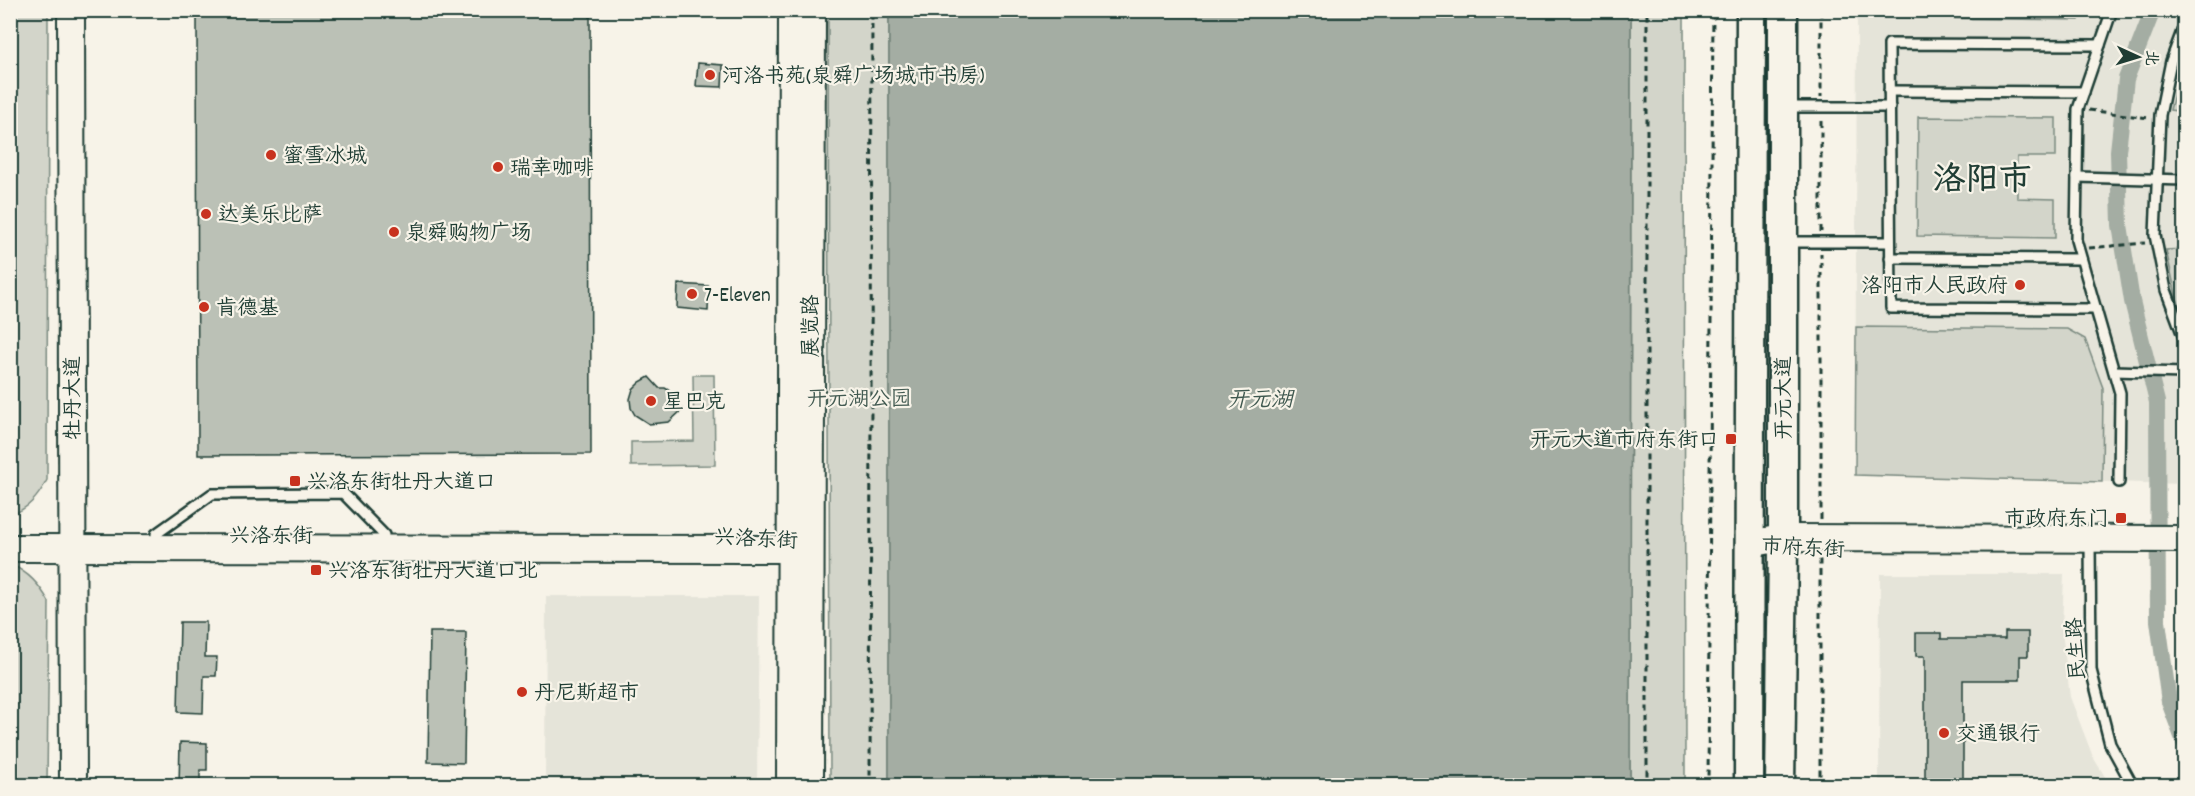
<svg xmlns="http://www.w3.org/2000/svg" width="2195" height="796" font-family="Dekko,'LXGW WenKai TC',sans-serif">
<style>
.built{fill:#e5e4d9}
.green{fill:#d3d5ca;stroke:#79897f;stroke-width:1.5}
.water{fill:#a4ada3;stroke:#6f8077;stroke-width:1.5}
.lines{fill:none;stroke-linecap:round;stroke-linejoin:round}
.canal{stroke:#a4ada3;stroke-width:16}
.building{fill:#bbc1b6;stroke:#1f3d34;stroke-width:1.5}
.lane-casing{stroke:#1f3d34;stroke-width:14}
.secondary-casing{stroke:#1f3d34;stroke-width:30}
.primary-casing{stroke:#1f3d34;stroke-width:33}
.path{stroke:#1f3d34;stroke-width:3;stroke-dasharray:6 4.5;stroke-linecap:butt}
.lane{stroke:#f7f3e8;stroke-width:9}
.secondary{stroke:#f7f3e8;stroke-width:26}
.primary{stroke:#f7f3e8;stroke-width:28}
.poi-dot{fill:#c8321e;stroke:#f7f3e8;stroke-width:2}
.labels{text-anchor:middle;stroke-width:4.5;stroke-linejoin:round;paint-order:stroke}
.poi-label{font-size:21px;fill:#1f3d34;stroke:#f7f3e8;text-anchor:start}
.street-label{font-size:21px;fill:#1f3d34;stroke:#f7f3e8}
.park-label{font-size:21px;fill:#435b52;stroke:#f7f3e8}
.water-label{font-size:22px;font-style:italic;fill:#405950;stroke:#f7f3e8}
.town-label{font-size:33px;font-weight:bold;fill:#1f3d34;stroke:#f7f3e8}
</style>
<rect width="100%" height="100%" fill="#f7f3e8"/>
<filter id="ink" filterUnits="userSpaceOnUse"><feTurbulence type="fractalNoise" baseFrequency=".0167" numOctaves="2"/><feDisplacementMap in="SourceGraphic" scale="12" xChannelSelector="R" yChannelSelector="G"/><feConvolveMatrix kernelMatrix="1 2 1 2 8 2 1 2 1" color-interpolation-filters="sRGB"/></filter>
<g filter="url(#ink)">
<g class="built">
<polygon points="1857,11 2184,11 2184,484 1855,475"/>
<polygon points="1880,574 2064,574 2062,631 2070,697 2093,757 2110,785 1879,786"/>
<polygon points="546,596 759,596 757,785 545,785"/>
</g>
<g class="green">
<path d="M11 10 48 11 47 480C38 497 29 508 11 515Z"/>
<polygon points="1857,10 2084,10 2084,11 2079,20 1857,17"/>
<polygon points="828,11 889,11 889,785 830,785"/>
<polygon points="1631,11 1684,11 1685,785 1630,785"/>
<polygon points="2184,53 2184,112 2170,110"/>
<polygon points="1918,117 2056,118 2056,157 2017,157 2017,198 2055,199 2055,238 1917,236"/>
<polygon points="2184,249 2184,319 2176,295 2166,250"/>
<polygon points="1856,327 2067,329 2085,339 2103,388 2102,482 1855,475"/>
<polygon points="693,375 714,375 715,465 631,466 631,442 694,441"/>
<path d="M10 564C29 573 39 584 49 602L47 785H11Z"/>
</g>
<polygon class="water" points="889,11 1631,11 1630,785 889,785"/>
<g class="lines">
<polyline class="canal" points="2153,10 2126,79 2118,151 2120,225 2132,301 2157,402 2158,621 2169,702 2184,742"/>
</g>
<g class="building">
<polygon points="197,10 590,10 591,454 198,455"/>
<polygon points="698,63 723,65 722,87 696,86"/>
<polygon points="678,284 709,286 708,311 677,308"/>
<polygon points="649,377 659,388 665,388 670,391 672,400 683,409 669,422 649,424 635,415 631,408 630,399 633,389 640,382"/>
<polygon points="180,622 206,622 205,657 217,657 216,676 204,676 203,713 178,712"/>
<polygon points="430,632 466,632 464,763 428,762"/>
<polygon points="2005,632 2028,632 2028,656 2020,656 2020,680 1963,680 1963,786 1925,786 1925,656 1916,656 1916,633 1941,633 1941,639 2005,639"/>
<polygon points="180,742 207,743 207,770 200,770 200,786 179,786"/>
</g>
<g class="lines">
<g class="lane-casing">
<g id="lane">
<polyline points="2112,10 2078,109 2076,240 2120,393 2119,482"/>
<polyline points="2184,26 2171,61 2160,115 2155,235 2166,290 2184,338"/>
<polyline points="1889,91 2084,92"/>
<polyline points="1787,107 1890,107"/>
<polyline points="2077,177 2184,180"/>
<polyline points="1788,242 1890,242"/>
<polyline points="1890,258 2081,259"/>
<polyline points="2096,309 1891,308 1889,44 2100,45"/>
<polyline points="2114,371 2184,373"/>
<polyline points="156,534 212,494 343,493 384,535"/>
<polyline points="2090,541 2091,670 2110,744 2133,786"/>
</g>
</g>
<g class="secondary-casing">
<g id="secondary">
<polyline points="71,10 73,786"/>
<polyline points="1749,544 1782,538 2184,539"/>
<polyline points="10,548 790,549 809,541"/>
<polyline points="790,786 792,10"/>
<polyline points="810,786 812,10"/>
</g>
</g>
<g class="primary-casing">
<g id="primary">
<polyline points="1749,786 1751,10"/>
<polyline points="1780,786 1783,549 1783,10"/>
</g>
</g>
<g class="path">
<polyline points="1821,10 1821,97"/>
<polyline points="2089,110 2148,118"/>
<polyline points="1821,232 1821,118"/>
<polyline points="2089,248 2145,243"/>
<polyline points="1821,520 1821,253"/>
<polyline points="870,786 872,10"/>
<polyline points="1647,786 1647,10"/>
<polyline points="1708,786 1713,10"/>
<polyline points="1820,786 1820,559"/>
</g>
<use href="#lane" class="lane"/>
<use href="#secondary" class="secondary"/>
<use href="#primary" class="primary"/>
</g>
</g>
<g class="poi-dot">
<circle cx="710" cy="75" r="6"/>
<circle cx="271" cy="155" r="6"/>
<circle cx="498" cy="167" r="6"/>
<circle cx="206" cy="214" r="6"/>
<circle cx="394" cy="232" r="6"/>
<circle cx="2020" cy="285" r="6"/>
<circle cx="692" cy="294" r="6"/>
<circle cx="204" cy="307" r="6"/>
<circle cx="651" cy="401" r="6"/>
<rect x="1725" y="433" width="12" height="12" rx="3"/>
<rect x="289" y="475" width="12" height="12" rx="3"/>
<rect x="2115" y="512" width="12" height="12" rx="3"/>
<rect x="310" y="564" width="12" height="12" rx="3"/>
<circle cx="522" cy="692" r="6"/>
<circle cx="1944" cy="733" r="6"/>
</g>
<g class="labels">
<g class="poi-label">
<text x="722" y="82">河洛书苑(泉舜广场城市书房)</text>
<text x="283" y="162">蜜雪冰城</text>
<text x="510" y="174">瑞幸咖啡</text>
<text x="218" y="221">达美乐比萨</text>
<text x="406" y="239">泉舜购物广场</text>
<text x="2008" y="292" text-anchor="end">洛阳市人民政府</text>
<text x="704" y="301">7-Eleven</text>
<text x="216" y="314">肯德基</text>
<text x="663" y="408">星巴克</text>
<text x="1719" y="446" text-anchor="end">开元大道市府东街口</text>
<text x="307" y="488">兴洛东街牡丹大道口</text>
<text x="2109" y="525" text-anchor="end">市政府东门</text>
<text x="328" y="577">兴洛东街牡丹大道口北</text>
<text x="534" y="699">丹尼斯超市</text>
<text x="1956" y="740">交通银行</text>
</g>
<g class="street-label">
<text transform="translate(810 326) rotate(-90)" y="7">展览路</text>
<text transform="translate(72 398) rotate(-90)" y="7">牡丹大道</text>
<text transform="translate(1783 398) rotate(-90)" y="7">开元大道</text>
<text x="271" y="542">兴洛东街</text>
<text transform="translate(756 538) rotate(3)" y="7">兴洛东街</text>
<text transform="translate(1803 547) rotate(3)" y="7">市府东街</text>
<text transform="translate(2075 649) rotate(-94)" y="7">民生路</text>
</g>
<g class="park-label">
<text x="859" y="405">开元湖公园</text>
</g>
<g class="water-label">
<text x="1260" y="406">开元湖</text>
</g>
<g class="town-label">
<text x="1982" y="189">洛阳市</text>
</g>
</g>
<rect width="2195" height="796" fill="none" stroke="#f7f3e8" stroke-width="36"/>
<rect x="18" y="18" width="2159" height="760" fill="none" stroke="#1f3d34" stroke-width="2" filter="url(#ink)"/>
<g transform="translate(2138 57) rotate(94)" stroke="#f7f3e8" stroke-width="4.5" paint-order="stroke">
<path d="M0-4.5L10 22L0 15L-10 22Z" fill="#1f3d34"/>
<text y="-9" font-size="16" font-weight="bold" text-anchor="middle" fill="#1f3d34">北</text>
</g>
</svg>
